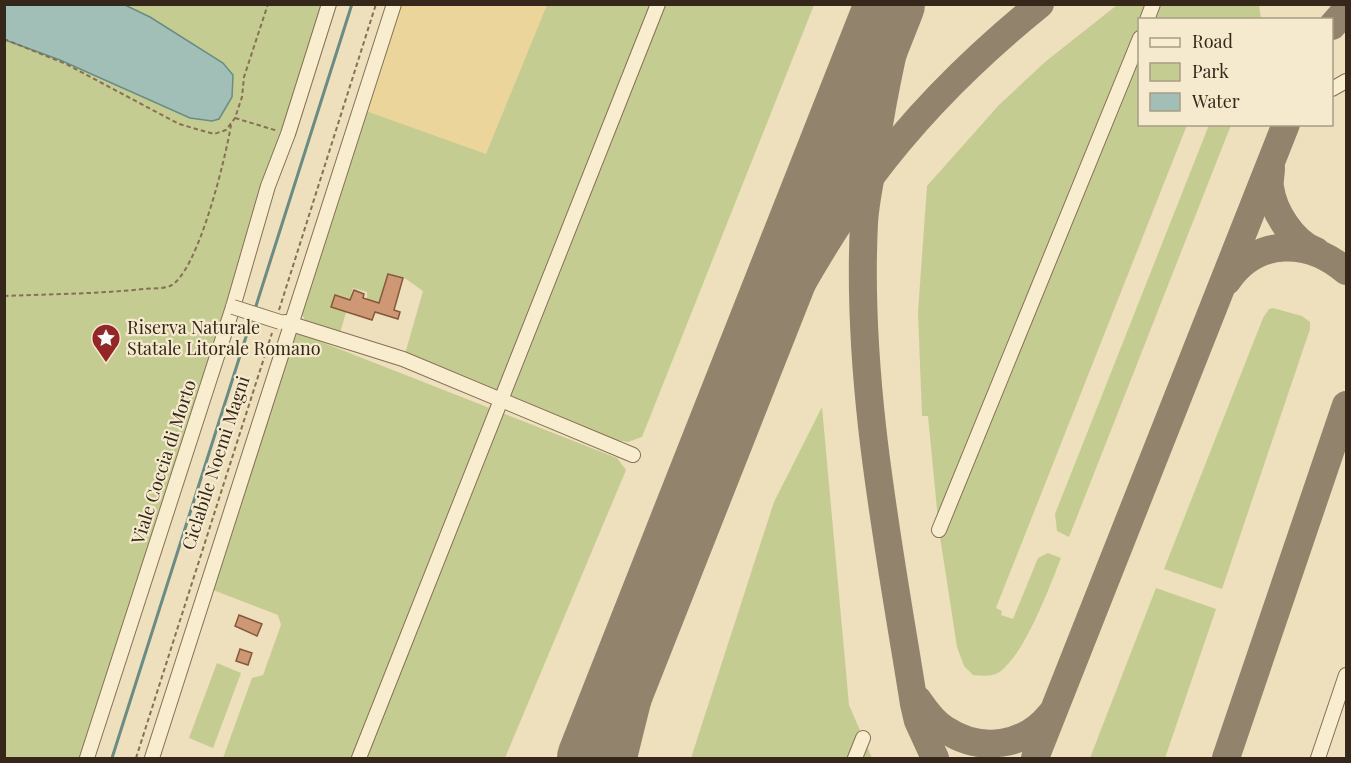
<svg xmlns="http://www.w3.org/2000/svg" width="1351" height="763" font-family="'Playfair Display',serif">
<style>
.green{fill:#c5cc92}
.sand{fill:#ebd59a}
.water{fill:#a1bfb6;stroke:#698d84;stroke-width:1.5}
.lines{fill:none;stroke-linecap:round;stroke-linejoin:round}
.stream{stroke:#698d84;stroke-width:3}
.taxiway{stroke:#92846c;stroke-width:28}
.runway{stroke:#92846c;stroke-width:70}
.building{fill:#cd9873;stroke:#85593c;stroke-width:1.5}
.minor-casing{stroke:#867056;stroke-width:16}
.path{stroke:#867056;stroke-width:2;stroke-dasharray:4.5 3;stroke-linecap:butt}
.minor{stroke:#f9edd0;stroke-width:14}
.minor-bridge-casing{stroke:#867056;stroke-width:16;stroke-linecap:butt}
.minor-bridge{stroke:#f9edd0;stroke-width:14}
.labels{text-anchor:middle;stroke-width:4.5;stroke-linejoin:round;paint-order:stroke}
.poi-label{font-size:18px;fill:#35281b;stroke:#f5eacd;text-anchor:start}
.street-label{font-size:18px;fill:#35281b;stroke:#f5eacd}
</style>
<rect width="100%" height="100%" fill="#eedfbd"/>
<g class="green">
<polygon points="4,5 321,5 82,758 5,758"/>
<polygon points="397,5 814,5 642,437 628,442 610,439 405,354 423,291 406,279 391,275 382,304 367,299 367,292 353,288 340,333 306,322 301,313"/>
<path d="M1117 5H1259L1261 19 1140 20V124L1187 125 996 608 1002 611 1001 615 1013 619 1038 558 1048 553 1061 558C1049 588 1026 651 1001 671 993 677 982 676 973 675L964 666 957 647 939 530 928 416H922L918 312 927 186 999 105 1045 62Z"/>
<polygon points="1209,125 1231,125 1069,537 1057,531 1055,514"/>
<polygon points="1273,308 1302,316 1310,322 1310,329 1222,589 1164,569 1263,318 1269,309"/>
<polygon points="296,332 617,458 626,470 505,758 223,758 252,678 263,675 281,625 278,615 213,590"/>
<polygon points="822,407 849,705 872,758 691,758 774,502"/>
<polygon points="1156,588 1216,609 1165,758 1090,758"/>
<polygon points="217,663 241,673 213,748 189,738"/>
</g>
<polygon class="sand" points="399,5 547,5 486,154 363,110"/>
<polygon class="water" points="4,5 125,5 150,17 223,63 233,75 232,97 219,119 212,121 190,118 60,60 5,40"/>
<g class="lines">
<g class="stream">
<polyline points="255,309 352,4"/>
<polyline points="112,758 252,318"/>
</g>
<g class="taxiway">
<path d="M905 4C890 59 880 113 872 169 869 186 865 205 864 223 856 384 889 546 914 704L918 721 935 758"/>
<polyline points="1332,26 1346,10"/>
<path d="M1271 168C1271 174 1269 181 1270 187 1273 211 1293 243 1316 251"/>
<path d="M1227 281C1257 237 1309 239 1346 271"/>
<path d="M719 439C765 351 810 260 869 179 917 114 977 55 1040 4"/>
<path d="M918 700C926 712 934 723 946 730 981 753 1025 746 1050 715"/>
<polyline points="623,758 672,561"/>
<polyline points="1035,758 1286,124"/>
<polyline points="1226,758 1346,405"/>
</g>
<polyline class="runway" points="592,758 890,4"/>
</g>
<g class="building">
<polygon points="388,274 403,278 394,310 400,312 398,319 375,312 372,320 331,307 335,295 350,300 354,290 364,294 363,298 379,303"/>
<polygon points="239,615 262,624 257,636 235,626"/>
<polygon points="240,649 252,653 248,665 236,661"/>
</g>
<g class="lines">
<g class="minor-casing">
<g id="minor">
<polyline points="1147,20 1153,4"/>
<polyline points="1332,89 1346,81"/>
<polyline points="285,322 403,359 633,455"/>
<polyline points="939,530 1140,38"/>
<polyline points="87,758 233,307 268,186 288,134 329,4"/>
<polyline points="152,758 394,4"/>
<polyline points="359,758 658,4"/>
<polyline points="855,758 863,738"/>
<polyline points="1318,758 1346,675"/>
</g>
</g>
<g class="path">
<polyline points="4,39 66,64 179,124 214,134 226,130 235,118 242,97 244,77 268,4"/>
<polyline points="235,118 278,131"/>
<path d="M4 296C50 294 97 294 143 289 151 288 163 289 170 286 198 273 226 156 231 125"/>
<polyline points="279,310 376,4"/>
<polyline points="136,758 272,333"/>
</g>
<use href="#minor" class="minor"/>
<g class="minor-bridge-casing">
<polyline id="minor-bridge" points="233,307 280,322"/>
</g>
<use href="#minor-bridge" class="minor-bridge"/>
</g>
<defs>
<g id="sight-pin" transform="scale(1.5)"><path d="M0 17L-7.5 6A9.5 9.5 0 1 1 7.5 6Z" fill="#952627" stroke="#f5eacd"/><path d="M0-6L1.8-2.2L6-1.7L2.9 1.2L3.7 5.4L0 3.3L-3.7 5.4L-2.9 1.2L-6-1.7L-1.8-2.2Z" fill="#fff"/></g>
</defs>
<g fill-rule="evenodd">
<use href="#sight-pin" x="106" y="338"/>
</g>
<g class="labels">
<g class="poi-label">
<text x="127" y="334">Riserva Naturale<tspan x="127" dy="21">Statale Litorale Romano</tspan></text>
</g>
<g class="street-label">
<text transform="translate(164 462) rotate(-72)" y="6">Viale Coccia di Morto</text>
<text transform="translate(216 463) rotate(-72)" y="6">Ciclabile Noemi Magni</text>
</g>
</g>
<rect width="1351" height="763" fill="none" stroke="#35281b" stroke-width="12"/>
<rect x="1138" y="18" width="195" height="108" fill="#f5eacd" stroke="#a89c86" stroke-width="1.5"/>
<rect x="1150" y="38" width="30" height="9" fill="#f9edd0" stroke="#a89c86" stroke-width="1.5"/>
<text x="1192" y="48" font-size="18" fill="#35281b">Road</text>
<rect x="1150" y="63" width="30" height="18" fill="#c5cc92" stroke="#a89c86" stroke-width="1.5"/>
<text x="1192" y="78" font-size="18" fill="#35281b">Park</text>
<rect x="1150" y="93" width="30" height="18" fill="#a1bfb6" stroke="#a89c86" stroke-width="1.5"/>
<text x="1192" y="108" font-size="18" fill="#35281b">Water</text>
</svg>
